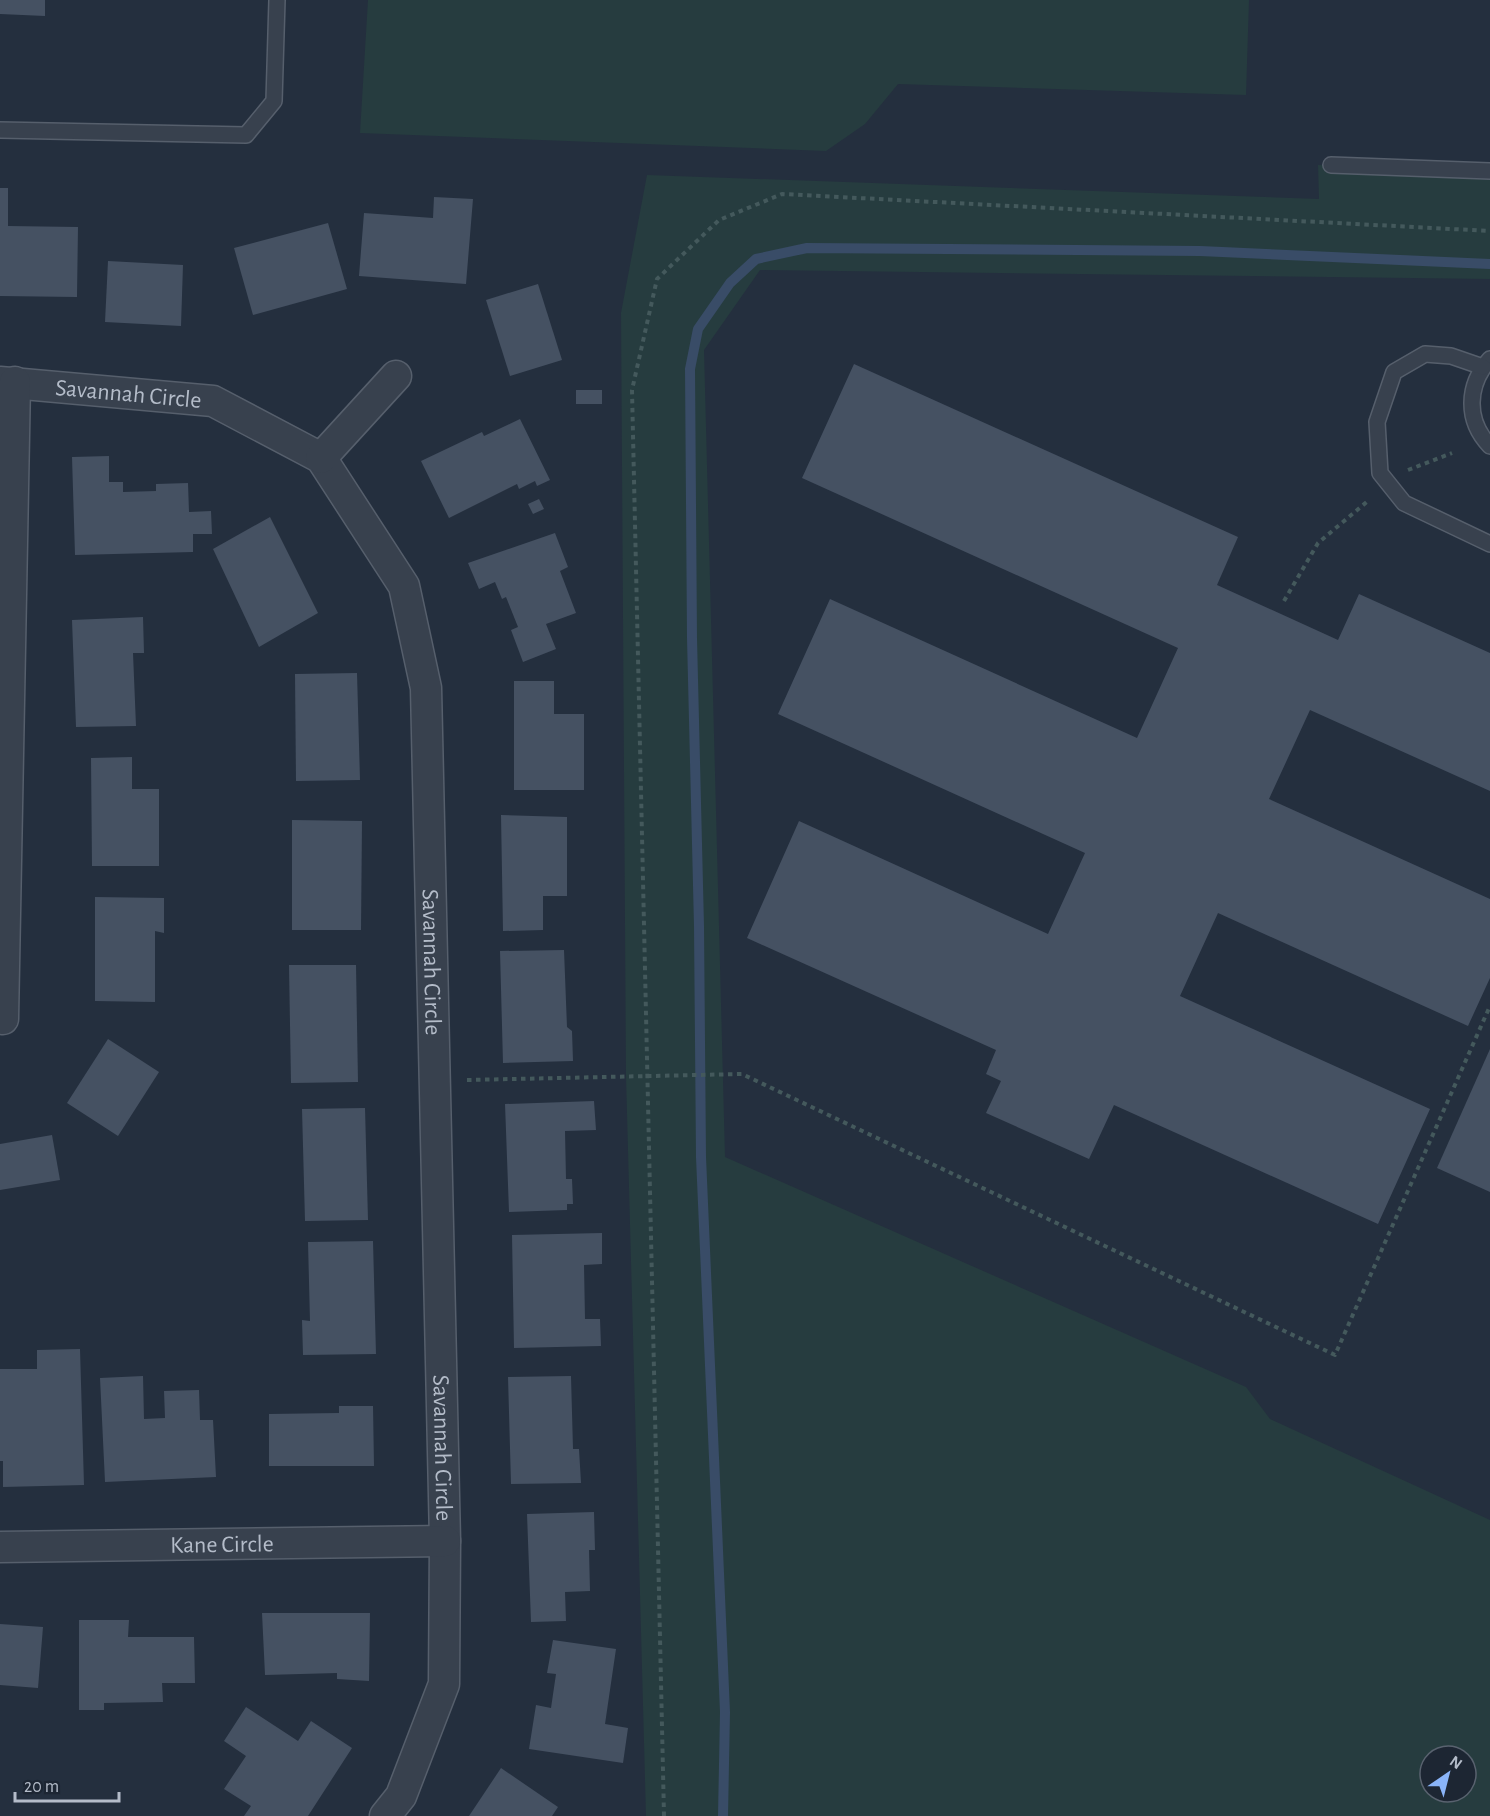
<svg xmlns="http://www.w3.org/2000/svg" width="1490" height="1816" font-family="'Alegreya Sans',sans-serif">
<style>
.green{fill:#263c3f;fill-rule:evenodd}
.lines{fill:none;stroke-linecap:round;stroke-linejoin:round}
.stream{stroke:#394c67;stroke-width:10}
.building{fill:#455162}
.lane-casing{stroke:#565f6c;stroke-width:18}
.street-casing{stroke:#565f6c;stroke-width:33}
.path{stroke:#44595c;stroke-width:4;stroke-dasharray:4.5 4.5;stroke-linecap:butt}
.lane{stroke:#38414e;stroke-width:15}
.street{stroke:#38414e;stroke-width:30}
.labels{text-anchor:middle;stroke-width:4.5;stroke-linejoin:round;paint-order:stroke}
.street-label{font-size:24px;fill:#b4bcc9;stroke:#1d2633}
</style>
<rect width="100%" height="100%" fill="#242f3e"/>
<g class="green">
<polygon points="368,0 1249,0 1246,95 898,84 865,124 826,151 360,133"/>
<path d="M1318 165 1490 171V279L760 270 704 350 725 1157 1246 1387 1270 1419 1490 1520V1816H646L626 1076 621 313 647 175 1319 199ZM1430 1756H1466V1792H1430Z"/>
</g>
<g class="lines">
<polyline class="stream" points="723,1816 725,1712 701,1157 699,926 692,638 690,369 698,329 730,283 756,259 807,248 1200,251 1490,264"/>
</g>
<g class="building">
<polygon points="0,0 45,0 45,16 0,14"/>
<polygon points="0,188 8,188 8,226 78,227 77,297 0,296"/>
<polygon points="434,197 473,199 466,284 359,276 364,213 433,218"/>
<polygon points="328,223 347,289 253,315 234,248"/>
<polygon points="108,261 183,265 181,326 105,322"/>
<polygon points="538,284 562,360 510,376 486,300"/>
<polygon points="854,364 1238,537 1217,585 1338,640 1359,594 1490,653 1490,791 1310,710 1269,799 1490,899 1490,978 1468,1026 1218,913 1180,996 1430,1109 1378,1224 1114,1105 1089,1159 986,1113 1001,1081 986,1074 996,1050 747,938 799,821 1048,934 1085,853 778,714 830,599 1137,738 1178,648 802,478"/>
<rect x="576" y="390" width="26" height="14"/>
<polygon points="520,419 550,480 537,486 535,481 519,489 517,484 449,518 421,461 482,432 484,436"/>
<polygon points="109,456 109,482 123,482 123,492 156,491 156,484 188,483 189,512 211,511 212,534 193,534 193,552 75,555 72,457"/>
<polygon points="539,499 544,509 533,514 528,504"/>
<polygon points="270,517 318,613 259,647 213,549"/>
<polygon points="555,533 568,567 560,571 576,613 546,624 556,649 523,662 511,630 518,627 506,597 502,599 495,582 479,589 468,563"/>
<polygon points="143,617 144,653 133,653 136,726 76,727 72,620"/>
<polygon points="357,673 360,780 296,781 295,674"/>
<polygon points="514,681 554,681 554,714 584,714 584,790 514,790"/>
<polygon points="132,757 132,789 159,789 159,866 92,866 91,758"/>
<polygon points="501,815 567,817 567,896 543,896 543,930 503,931"/>
<polygon points="292,820 362,821 361,930 292,930"/>
<polygon points="95,897 164,898 164,933 155,931 155,1002 95,1001"/>
<polygon points="564,950 567,1027 572,1031 573,1061 503,1063 500,951"/>
<polygon points="289,965 356,965 358,1082 291,1083"/>
<polygon points="108,1039 159,1072 118,1136 67,1103"/>
<polygon points="1490,1049 1490,1192 1437,1168"/>
<polygon points="594,1101 596,1130 565,1131 566,1179 572,1179 573,1204 567,1204 567,1210 509,1212 505,1104"/>
<polygon points="365,1108 368,1220 305,1221 302,1109"/>
<polygon points="52,1135 60,1180 0,1190 0,1144"/>
<polygon points="602,1233 602,1264 584,1265 585,1319 600,1319 601,1346 514,1348 512,1235"/>
<polygon points="373,1241 376,1354 303,1355 302,1320 310,1321 308,1242"/>
<polygon points="80,1349 84,1485 3,1487 3,1461 0,1461 0,1369 37,1369 37,1350"/>
<polygon points="143,1376 144,1419 165,1418 164,1391 199,1390 200,1420 213,1420 216,1477 105,1482 100,1378"/>
<polygon points="571,1376 573,1449 579,1449 581,1483 511,1484 508,1377"/>
<polygon points="339,1406 373,1406 374,1466 269,1466 269,1414 339,1413"/>
<polygon points="594,1512 595,1550 589,1550 590,1591 565,1592 566,1621 531,1622 527,1514"/>
<polygon points="262,1613 370,1613 369,1681 337,1679 337,1673 265,1675"/>
<polygon points="79,1620 129,1620 128,1637 194,1637 195,1683 162,1683 163,1702 104,1703 104,1710 79,1710"/>
<polygon points="0,1624 43,1627 38,1688 0,1685"/>
<polygon points="553,1640 616,1649 605,1724 628,1728 623,1763 529,1749 536,1705 551,1708 556,1674 547,1673"/>
<polygon points="246,1707 298,1741 311,1721 352,1748 308,1816 244,1816 251,1806 224,1789 246,1756 224,1741"/>
<polygon points="501,1768 558,1807 552,1816 469,1816"/>
</g>
<g class="lines">
<g class="lane-casing">
<g id="lane">
<polyline points="0,130 246,135 274,101 277,0"/>
<polyline points="1331,165 1490,171"/>
<path d="M1490 359C1467 385 1465 420 1490 446"/>
<polyline points="1483,367 1451,356 1425,354 1394,372 1377,422 1380,473 1404,503 1490,544"/>
</g>
</g>
<g class="street-casing">
<g id="street">
<path id="s1" d="M0 382 213 401 321 458 404 586 426 688 445 1541 444 1684 401 1796 385 1816"/>
<polyline points="321,458 396,376"/>
<polyline points="3,1019 15,382"/>
<path id="s2" d="M0 1547 445 1541"/>
</g>
</g>
<g class="path">
<polyline points="1408,470 1452,453"/>
<polyline points="1284,601 1318,543 1369,500"/>
<polyline points="467,1080 742,1074 1335,1355 1490,1006"/>
<polyline points="664,1816 632,390 657,279 719,220 782,194 1490,231"/>
</g>
<use href="#lane" class="lane"/>
<use href="#street" class="street"/>
</g>
<g class="labels">
<g class="street-label">
<text dy="8" stroke="none"><textPath href="#s1" startOffset="129">Savannah Circle</textPath></text>
<text dy="8" stroke="none"><textPath href="#s1" startOffset="867">Savannah Circle</textPath></text>
<text dy="8" stroke="none"><textPath href="#s1" startOffset="1353">Savannah Circle</textPath></text>
<text dy="8" stroke="none"><textPath href="#s2" startOffset="222">Kane Circle</textPath></text>
</g>
</g>
<g transform="translate(1448 1774) rotate(35)"><circle r="28" fill="#1d2633" stroke="#59626f" stroke-width="1.5"/>
<path d="M0-4.5L10 22L0 15L-10 22Z" fill="#8ab4f8"/>
<text y="-9" font-size="16" font-weight="bold" text-anchor="middle" fill="#b4bcc9">N</text>
</g>
<path d="M15 1792v9h104v-9" fill="none" stroke="#b4bcc9" stroke-width="3"/>
<text x="24" y="1792" font-size="18" fill="#b4bcc9" stroke="#1d2633" stroke-width="4.5" paint-order="stroke">20 m</text>
</svg>
